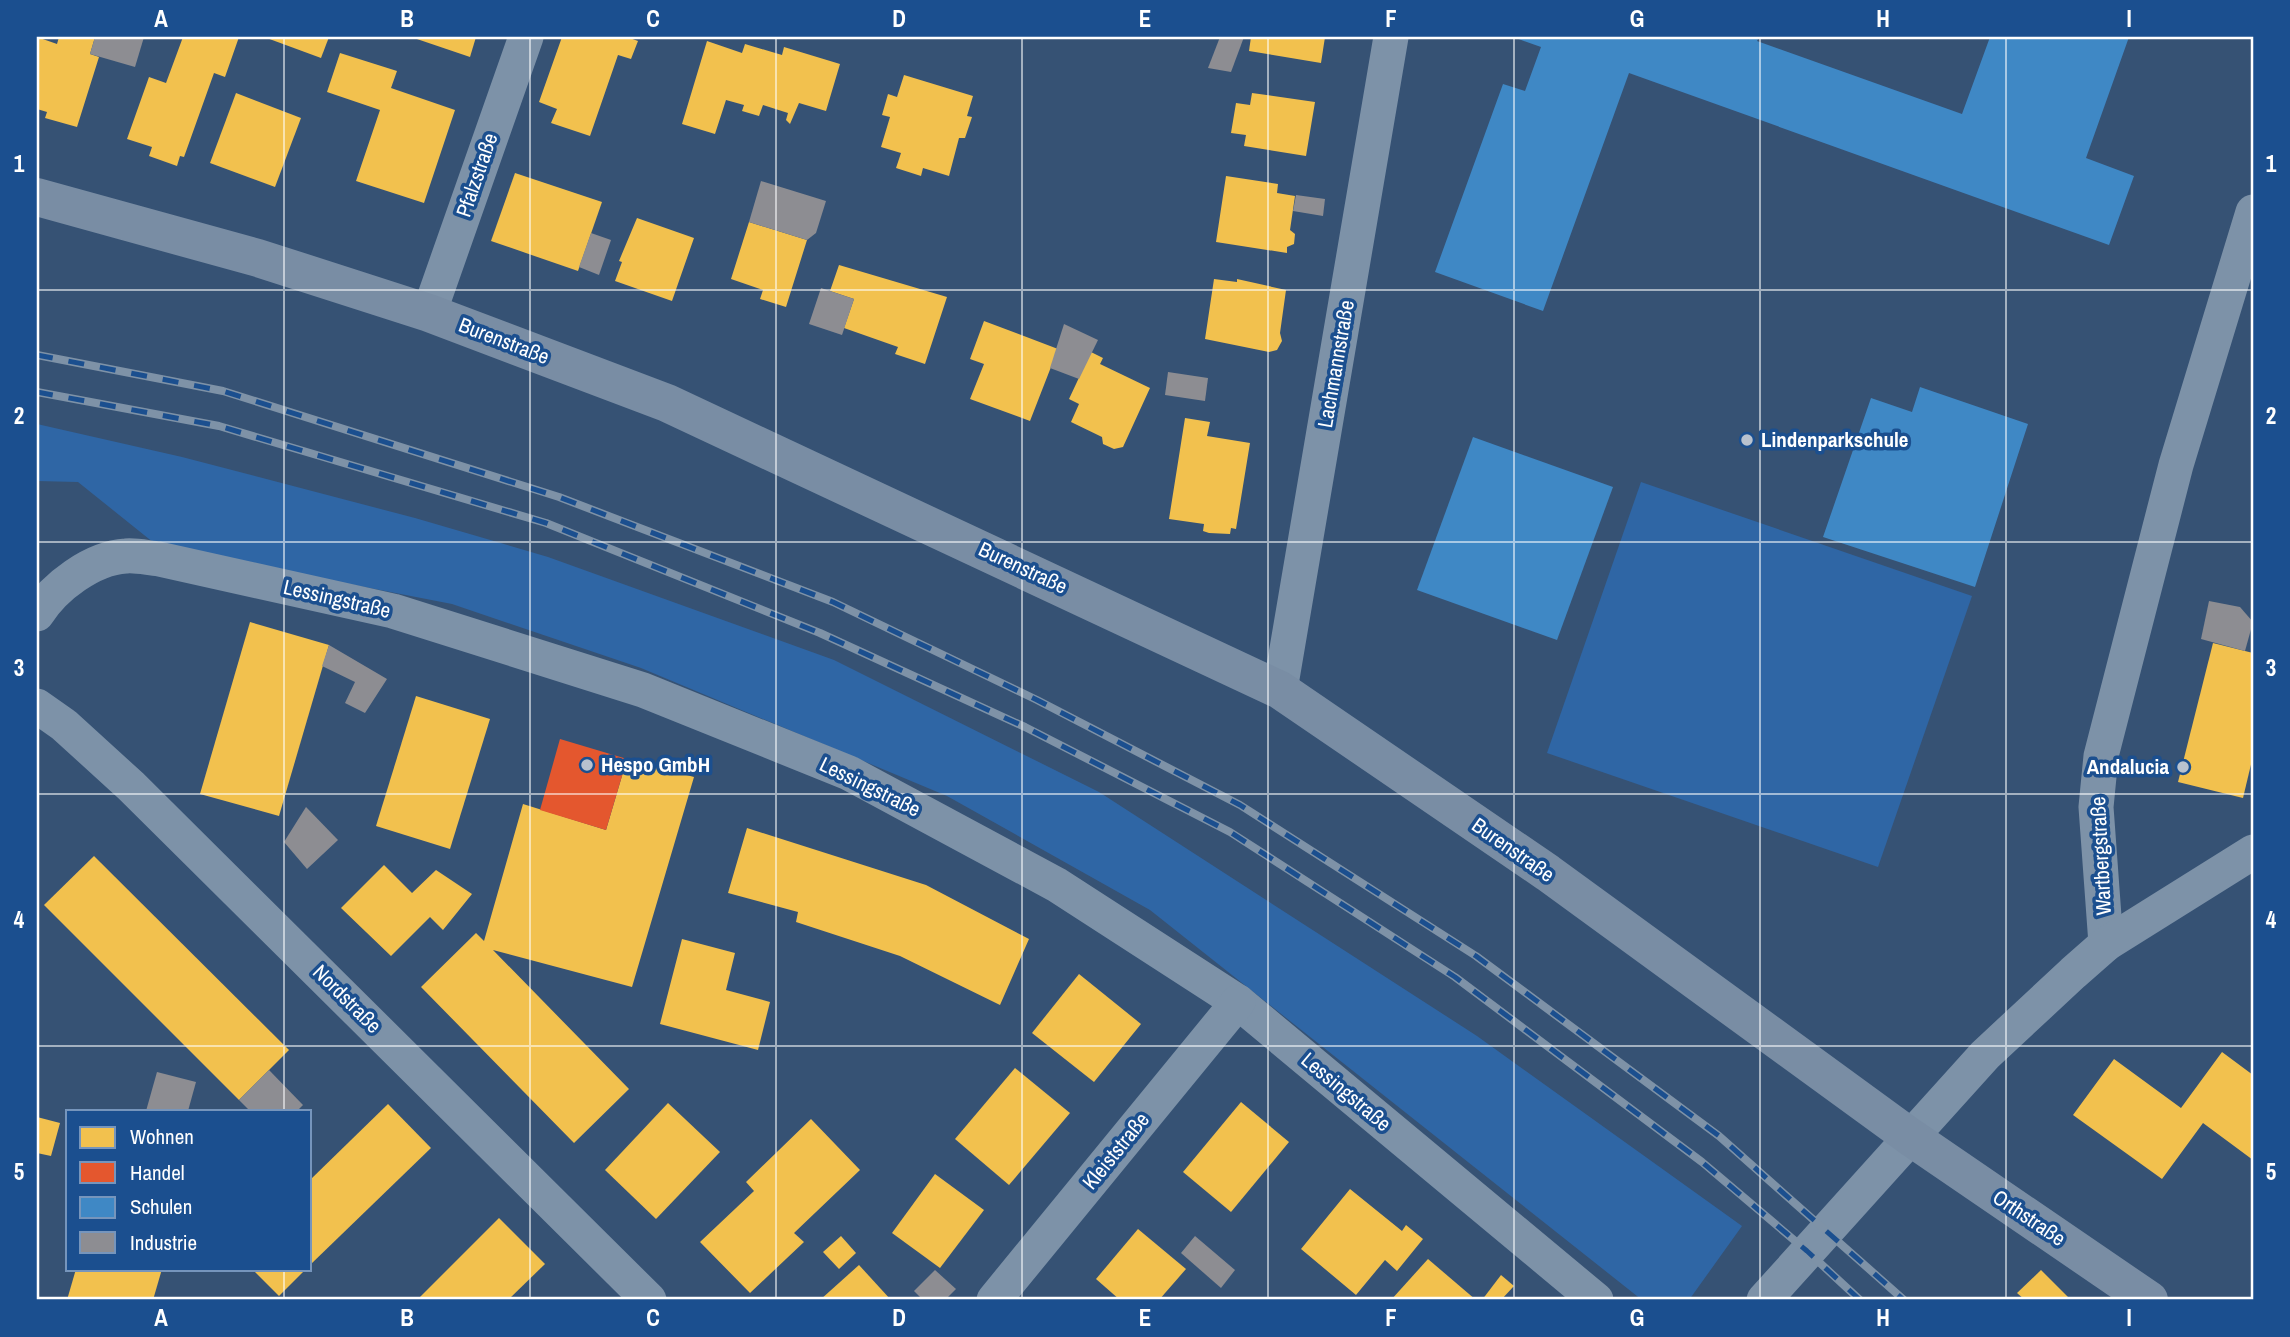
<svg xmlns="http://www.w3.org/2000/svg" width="2290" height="1337" font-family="'Archivo Narrow',sans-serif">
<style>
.green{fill:#2f66a5}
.homes{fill:#f2c14e}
.shops{fill:#e4572e}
.schools{fill:#3f88c5}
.industry{fill:#8d8d92}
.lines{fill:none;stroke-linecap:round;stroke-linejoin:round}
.street{stroke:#7d92a8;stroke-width:35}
.secondary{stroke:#798da4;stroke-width:38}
.rail-casing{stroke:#7e92a7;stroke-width:8}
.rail{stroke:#1b4f8f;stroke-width:5;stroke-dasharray:16;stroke-linecap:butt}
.grid{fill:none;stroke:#fff;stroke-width:2;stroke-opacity:0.55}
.poi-dot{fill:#b9c2ce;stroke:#1b4f8f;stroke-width:2.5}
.labels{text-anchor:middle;stroke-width:7;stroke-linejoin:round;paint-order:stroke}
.street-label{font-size:21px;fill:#fff;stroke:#1b4f8f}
.poi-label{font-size:21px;font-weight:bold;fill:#fff;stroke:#1b4f8f;text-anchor:start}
.neatline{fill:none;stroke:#fff;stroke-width:2.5}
.grid-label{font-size:23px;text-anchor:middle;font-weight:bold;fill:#fff}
</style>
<rect width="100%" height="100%" fill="#365274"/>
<g class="green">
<polygon points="37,424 182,457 415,518 548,557 834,660 1099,792 1477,1036 1742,1226 1689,1300 1642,1300 1150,910 947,796 641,668 452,604 159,547 78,482 37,481"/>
<polygon points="1641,482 1972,596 1878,867 1547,753"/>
</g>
<g class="homes">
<polygon points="37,37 57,44 59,37 95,37 90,54 99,57 77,127 45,118 47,112 37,109"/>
<polygon points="183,37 239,37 225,77 214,73 184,157 180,156 177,166 149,156 152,147 127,139 149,77 166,83"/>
<polygon points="264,37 329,37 321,58"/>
<polygon points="411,37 476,37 470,57"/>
<polygon points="562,37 627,37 638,41 631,59 618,55 590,136 551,123 557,109 539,102"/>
<polygon points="1251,37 1325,37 1321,63 1249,51"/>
<polygon points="707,41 742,53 745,44 782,55 784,47 840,64 826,111 799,103 790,124 786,120 788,113 763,105 759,116 742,111 744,105 726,100 715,134 682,124"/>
<polygon points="340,53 397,71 391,88 455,110 424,203 356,181 380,110 327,92"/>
<polygon points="904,75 973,96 967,116 972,117 965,138 959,138 949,176 923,168 921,176 896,168 901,153 881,147 890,117 882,115 888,94 897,97"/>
<polygon points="236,93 301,118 275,187 210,163"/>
<polygon points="1252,93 1315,102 1306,156 1244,146 1246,135 1231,133 1236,103 1250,105"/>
<polygon points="515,173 602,202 578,271 491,241"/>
<polygon points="1226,176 1278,184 1277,193 1295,196 1290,230 1295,234 1294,244 1287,247 1287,253 1216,242"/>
<polygon points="637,218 694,238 672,301 615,281 622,262 619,261"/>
<polygon points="749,222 807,240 786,307 760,299 763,290 731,279"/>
<polygon points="839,265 947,297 925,364 895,354 898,347 844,328 854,299 830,291"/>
<polygon points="1214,279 1237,282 1237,279 1286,290 1280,333 1282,341 1277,350 1269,352 1205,339"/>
<polygon points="984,321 1058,349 1030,421 970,399 984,364 970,359"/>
<polygon points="1091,352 1103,358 1100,364 1150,388 1123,447 1114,449 1103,444 1102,437 1071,422 1079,404 1069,399"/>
<polygon points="1185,418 1210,422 1207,436 1250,443 1236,529 1231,528 1230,534 1209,533 1203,531 1204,524 1169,519"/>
<polygon points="250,622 329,645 279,816 200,794"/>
<polygon points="2213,643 2253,653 2253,756 2243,798 2178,782"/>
<polygon points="416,696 490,719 450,849 376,826"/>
<polygon points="627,759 694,777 632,987 493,950 629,1089 574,1143 421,987 476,933 484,941 523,804 606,830"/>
<polygon points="747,828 926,885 1029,939 1000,1005 900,956 796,922 798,912 728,893"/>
<polygon points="94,856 289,1050 239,1100 44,905"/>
<polygon points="384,865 412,893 436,870 472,894 443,930 430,917 391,956 341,908"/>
<polygon points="682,939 735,953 726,990 770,1002 758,1050 660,1024"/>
<polygon points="1079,974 1141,1024 1094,1082 1032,1033"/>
<polygon points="2222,1052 2253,1075 2253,1160 2203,1123 2162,1179 2073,1115 2114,1059 2181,1108"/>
<polygon points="1015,1068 1070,1113 1009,1185 955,1139"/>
<polygon points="1241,1102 1289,1142 1231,1212 1183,1172"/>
<polygon points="668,1103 720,1152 656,1219 605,1170"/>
<polygon points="388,1104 431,1148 310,1265 310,1180"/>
<polygon points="37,1117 60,1123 51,1156 37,1153"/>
<polygon points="811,1119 860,1170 794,1233 804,1242 750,1293 700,1242 754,1191 746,1182"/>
<polygon points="935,1174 984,1210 940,1268 892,1233"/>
<polygon points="1350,1189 1402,1231 1406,1225 1423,1239 1397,1271 1385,1260 1356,1295 1301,1249"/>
<polygon points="499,1218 545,1264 508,1300 417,1300"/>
<polygon points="1138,1229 1186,1269 1159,1300 1120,1300 1096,1279"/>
<polygon points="841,1236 856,1253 839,1269 823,1252"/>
<polygon points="1428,1259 1476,1300 1391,1300"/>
<polygon points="859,1265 891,1300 820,1300"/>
<polygon points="76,1269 162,1269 153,1300 67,1300"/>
<polygon points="252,1269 306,1269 279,1296"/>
<polygon points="2041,1270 2071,1300 2025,1300 2017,1293"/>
<polygon points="1501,1275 1514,1286 1501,1300 1482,1300"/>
</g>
<polygon class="shops" points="560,739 627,759 606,830 540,810"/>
<g class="schools">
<polygon points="1513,37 1759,37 1757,41 1962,114 1990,37 2129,37 2086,158 2134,176 2109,245 1629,73 1543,311 1435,272 1503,84 1525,91 1541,47"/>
<polygon points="1920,387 2028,424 1975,587 1823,537 1871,398 1912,412"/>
<polygon points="1473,437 1613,487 1557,640 1417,590"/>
</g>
<g class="industry">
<polygon points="95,37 144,37 135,67 90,54"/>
<polygon points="1220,37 1244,37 1231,72 1208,68"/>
<polygon points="761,181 826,201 816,233 807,240 749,222"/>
<polygon points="1296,195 1325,199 1323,216 1293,211"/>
<polygon points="591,233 611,240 599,275 579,267"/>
<polygon points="821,288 854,299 842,335 809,324"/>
<polygon points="1064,324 1098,340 1079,379 1050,368"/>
<polygon points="1168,372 1208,378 1205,401 1165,395"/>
<polygon points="2209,601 2240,607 2253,622 2245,651 2201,639"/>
<polygon points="329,645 387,679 365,713 345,703 355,682 322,666"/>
<polygon points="306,807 338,840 307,869 284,842"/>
<polygon points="269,1070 303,1105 297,1111 250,1111 239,1100"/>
<polygon points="157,1072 196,1082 188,1111 146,1111"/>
<polygon points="1195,1236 1235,1270 1221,1288 1181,1253"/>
<polygon points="935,1270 956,1289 945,1300 923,1300 914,1291"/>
</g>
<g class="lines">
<g class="street">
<polyline points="429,313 526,37"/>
<path d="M37 614C54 587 92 558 126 556 136 555 148 558 159 559L393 611 643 690 849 773 1057 885 1238 1002 1596 1300"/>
<polyline points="1280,690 1391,37"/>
<polyline points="37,706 64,725 131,786 649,1300"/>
<polyline points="2106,944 2096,807 2101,756 2176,465 2253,212"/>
<polyline points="994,1300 1238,1002"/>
<polyline points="1764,1300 1985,1055 2073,973 2106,944 2253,852"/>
</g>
<polyline class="secondary" points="37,197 258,258 429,313 667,403 1280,690 1548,873 1909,1136 2149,1300"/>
<g class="rail-casing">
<g id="rail">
<polyline points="37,355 223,391 559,497 833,602 1037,700 1240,805 1476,956 1719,1136 1904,1300"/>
<polyline points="37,392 219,426 546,523 820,633 1025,727 1230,832 1455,977 1702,1162 1807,1251 1860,1300"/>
</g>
</g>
<use href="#rail" class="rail"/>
</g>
<path class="grid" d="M284 37V1111M530 37V1300M776 37V1300M1022 37V1300M1268 37V1300M1514 37V1300M1760 37V1300M2006 37V1300M37 290H2253M37 542H2253M37 794H2253M37 1046H2253M284 1269V1300"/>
<g class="poi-dot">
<circle cx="1747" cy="440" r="7"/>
<circle cx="587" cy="765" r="7"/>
<circle cx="2183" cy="767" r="7"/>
</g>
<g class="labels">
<g class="street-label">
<text transform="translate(477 175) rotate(-71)" y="7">Pfalzstraße</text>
<text transform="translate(504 341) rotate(21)" y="7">Burenstraße</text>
<text transform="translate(1336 364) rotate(-80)" y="7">Lachmannstraße</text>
<text transform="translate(1023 568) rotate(25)" y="7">Burenstraße</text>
<text transform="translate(337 599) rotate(13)" y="7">Lessingstraße</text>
<text transform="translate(870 787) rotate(26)" y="7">Lessingstraße</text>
<text transform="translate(1513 850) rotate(35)" y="7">Burenstraße</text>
<text transform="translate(2101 856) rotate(-93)" y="7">Wartbergstraße</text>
<text transform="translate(347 999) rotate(45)" y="7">Nordstraße</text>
<text transform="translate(1346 1092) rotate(40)" y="7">Lessingstraße</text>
<text transform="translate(1116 1151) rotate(-51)" y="7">Kleiststraße</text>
<text transform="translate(2029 1218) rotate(34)" y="7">Orthstraße</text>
</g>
<g class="poi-label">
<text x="1761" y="447">Lindenparkschule</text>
<text x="601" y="772">Hespo GmbH</text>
<text x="2169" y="774" text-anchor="end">Andalucia</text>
</g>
</g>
<rect width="2290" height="1337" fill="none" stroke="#1b4f8f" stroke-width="77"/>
<rect x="66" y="1110" width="245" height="161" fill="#1b4f8f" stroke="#7695bc" stroke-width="2"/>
<rect x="80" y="1127" width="35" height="21" fill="#f2c14e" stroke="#7695bc" stroke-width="2"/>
<text x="130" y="1144" font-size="21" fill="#ffffff">Wohnen</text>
<rect x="80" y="1162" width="35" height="21" fill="#e4572e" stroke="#7695bc" stroke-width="2"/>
<text x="130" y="1180" font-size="21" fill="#ffffff">Handel</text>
<rect x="80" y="1197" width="35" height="21" fill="#3f88c5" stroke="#7695bc" stroke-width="2"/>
<text x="130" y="1214" font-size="21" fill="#ffffff">Schulen</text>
<rect x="80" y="1232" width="35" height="21" fill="#8d8d92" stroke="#7695bc" stroke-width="2"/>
<text x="130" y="1250" font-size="21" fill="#ffffff">Industrie</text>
<rect x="38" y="38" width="2214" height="1260" class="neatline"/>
<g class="grid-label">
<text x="161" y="27">A</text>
<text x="407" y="27">B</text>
<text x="653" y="27">C</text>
<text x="899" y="27">D</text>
<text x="1145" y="27">E</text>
<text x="1391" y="27">F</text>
<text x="1637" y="27">G</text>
<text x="1883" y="27">H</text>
<text x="2129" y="27">I</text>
<text x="19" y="172">1</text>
<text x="2271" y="172">1</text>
<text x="19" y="424">2</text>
<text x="2271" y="424">2</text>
<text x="19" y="676">3</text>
<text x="2271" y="676">3</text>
<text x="19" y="928">4</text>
<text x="2271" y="928">4</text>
<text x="19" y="1180">5</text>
<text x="2271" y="1180">5</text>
<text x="161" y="1326">A</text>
<text x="407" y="1326">B</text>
<text x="653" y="1326">C</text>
<text x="899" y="1326">D</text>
<text x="1145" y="1326">E</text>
<text x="1391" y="1326">F</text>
<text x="1637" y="1326">G</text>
<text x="1883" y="1326">H</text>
<text x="2129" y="1326">I</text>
</g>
</svg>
